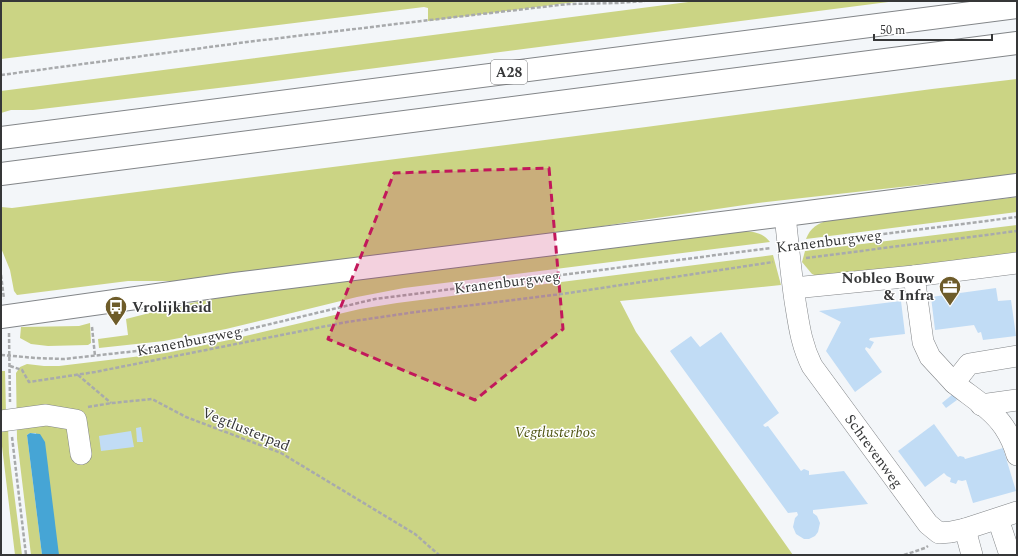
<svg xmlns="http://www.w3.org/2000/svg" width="1018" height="556" font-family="Spectral,serif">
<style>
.green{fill:#cbd484}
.water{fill:#46a5d5}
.building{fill:#c1dcf5}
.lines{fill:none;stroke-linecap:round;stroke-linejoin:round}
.minor-casing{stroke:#828588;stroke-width:22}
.major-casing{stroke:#828588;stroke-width:24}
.highway-casing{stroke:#828588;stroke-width:24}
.path{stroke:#a8aaac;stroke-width:2.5;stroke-dasharray:4 2;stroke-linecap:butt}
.minor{stroke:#fff;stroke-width:21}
.major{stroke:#fff;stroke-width:22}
.highway{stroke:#fff;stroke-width:22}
.marked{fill:#c2185b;fill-opacity:0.2;stroke:#c2185b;stroke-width:3;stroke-dasharray:8 5;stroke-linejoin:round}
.labels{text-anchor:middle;stroke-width:3;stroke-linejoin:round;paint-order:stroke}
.shield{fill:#fff;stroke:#727374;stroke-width:1}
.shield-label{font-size:14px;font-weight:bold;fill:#363738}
.street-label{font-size:15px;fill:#363738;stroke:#fff}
.poi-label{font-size:15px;font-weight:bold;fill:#363738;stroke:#fff;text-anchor:end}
.park-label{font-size:15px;font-style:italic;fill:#515614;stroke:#fff}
</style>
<rect width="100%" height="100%" fill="#f3f6f9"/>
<g class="green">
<polygon points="1,1 584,1 428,21 428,8 424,7 1,59"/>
<polygon points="696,1 896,1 252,84 33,110 11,110 1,113 1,91"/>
<polygon points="1017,79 1017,174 758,203 642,220 514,240 189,281 128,281 17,295 14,291 10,270 1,248 1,207 12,208 646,127 932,89"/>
<path d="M1017 197V212L806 239C810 228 818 223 829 220Z"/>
<polygon points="1017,225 1017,254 826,280 812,274 802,262 805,251"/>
<path d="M743 231C754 232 762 232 770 242L404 288 357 297 226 329 164 341 99 348 98 339 128 335 126 319 181 305 270 288Z"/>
<polygon points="773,255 781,285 620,301 636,332 793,555 56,555 36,433 30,433 27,435 42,555 31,555 17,439 16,373 20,367 27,364 44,366 59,366 166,353 229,340 360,309 397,303"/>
<polygon points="90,323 91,343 88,345 48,346 31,344 20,338 21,327 79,326"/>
<polygon points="1,371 5,371 6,414 1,414"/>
<polygon points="8,426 9,453 22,555 15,555 1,438 1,427"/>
</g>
<polygon class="water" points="30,433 40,434 45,442 59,555 42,555 27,435"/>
<g class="building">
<polygon points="996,288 998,301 1011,300 1016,336 983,340 981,332 978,333 974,325 935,330 931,297"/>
<polygon points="901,301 905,334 870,338 869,340 874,342 870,349 866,347 865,349 882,372 855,392 826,351 841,322 819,311"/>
<polygon points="721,332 779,413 763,425 765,427 768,426 801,471 804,469 809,471 809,475 844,471 868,504 813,510 813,513 817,516 820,523 818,532 815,536 809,539 804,539 796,534 793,527 795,518 798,515 797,512 788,513 670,351 691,336 700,347"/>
<polygon points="953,394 957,400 946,408 942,403"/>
<polygon points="934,424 958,457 960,456 964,457 965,459 1003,448 1016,491 973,503 966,480 962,481 958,480 956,484 950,482 951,478 947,476 944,473 925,487 898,451"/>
<polygon points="141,427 143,442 137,442 136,428"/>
<polygon points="131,431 134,447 101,451 99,436"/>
</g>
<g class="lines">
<g class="minor-casing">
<g id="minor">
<path d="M785 215C788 244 791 273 795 301 799 325 801 344 812 366L928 524 939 533 951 532 965 529 1017 512"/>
<polyline points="914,276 923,342 930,357 954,383"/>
<polyline points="794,288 914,276 1017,263"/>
<path d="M1017 356 969 364 954 383C971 397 992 409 1004 427 1010 436 1014 445 1017 455"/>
<polyline points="981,405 1017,400"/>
<polyline points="1,421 46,415 76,420 81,454"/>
<polyline points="998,519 1010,555"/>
<polyline points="965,529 972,555"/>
</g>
</g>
<g class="major-casing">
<polyline id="major" points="1,317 235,284 785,215 1017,185"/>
</g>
<g class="highway-casing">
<g id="highway">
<polyline points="1,138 1017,7"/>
<polyline points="1,174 1017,43"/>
</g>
</g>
<g class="path">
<polyline points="1,75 247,42 413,22 568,4 617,3 645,1"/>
<polyline points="806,244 1017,217"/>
<polyline points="806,258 1017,231"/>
<polyline points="1,275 4,299"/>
<polyline points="92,327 95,356"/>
<polyline points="9,333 10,402"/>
<polyline points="1,355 36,358 64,359 155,349 216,337 375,299 771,248"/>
<polyline points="10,366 22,370 29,382 95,372 347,322 416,312 562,294 773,262"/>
<polyline points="78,375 111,403"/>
<polyline points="88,407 112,403 152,399 186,417 281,453 415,534 439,555"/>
<polyline points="12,437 26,555"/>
<polyline points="904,555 925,548 928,546"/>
</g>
<use href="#minor" class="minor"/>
<use href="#major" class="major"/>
<use href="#highway" class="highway"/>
</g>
<path class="marked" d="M549 168 563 329 475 400 328 339 394 173Z"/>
<defs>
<g id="office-pin" transform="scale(1.15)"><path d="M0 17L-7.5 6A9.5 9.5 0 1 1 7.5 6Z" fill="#6e5c2a" stroke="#fff"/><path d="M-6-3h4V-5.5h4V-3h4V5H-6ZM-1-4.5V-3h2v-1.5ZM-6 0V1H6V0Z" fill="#fff"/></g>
<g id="bus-pin" transform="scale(1.15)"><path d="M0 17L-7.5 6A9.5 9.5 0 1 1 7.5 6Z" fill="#6e5c2a" stroke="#fff"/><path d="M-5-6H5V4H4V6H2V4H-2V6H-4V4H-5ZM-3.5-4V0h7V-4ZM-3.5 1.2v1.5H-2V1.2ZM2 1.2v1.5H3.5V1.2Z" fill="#fff"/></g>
</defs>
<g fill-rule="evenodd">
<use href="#office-pin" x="950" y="287"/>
<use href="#bus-pin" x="116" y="307"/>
</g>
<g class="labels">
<rect class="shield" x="491" y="60" width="36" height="24" rx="3"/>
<g class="shield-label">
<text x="509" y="77">A28</text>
</g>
<g class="street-label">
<text transform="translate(829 241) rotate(-7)" y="5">Kranenburgweg</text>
<text transform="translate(507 282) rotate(-7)" y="5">Kranenburgweg</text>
<text transform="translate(189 341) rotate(-11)" y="5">Kranenburgweg</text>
<text transform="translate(246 429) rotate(22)" y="5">Vegtlusterpad</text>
<text transform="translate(874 451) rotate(54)" y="5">Schrevenweg</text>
</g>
<g class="poi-label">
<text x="934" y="283">Nobleo Bouw<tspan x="934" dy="17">&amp; Infra</tspan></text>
<text x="132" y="312" text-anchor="start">Vrolijkheid</text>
</g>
<g class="park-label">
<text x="555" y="437">Vegtlusterbos</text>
</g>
</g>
<rect width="1018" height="556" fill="none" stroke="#363738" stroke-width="4"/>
<path d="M874 34v6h118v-6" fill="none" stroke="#363738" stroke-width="2"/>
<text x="880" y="34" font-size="12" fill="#363738" stroke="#ffffff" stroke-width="3" paint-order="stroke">50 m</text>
</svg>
